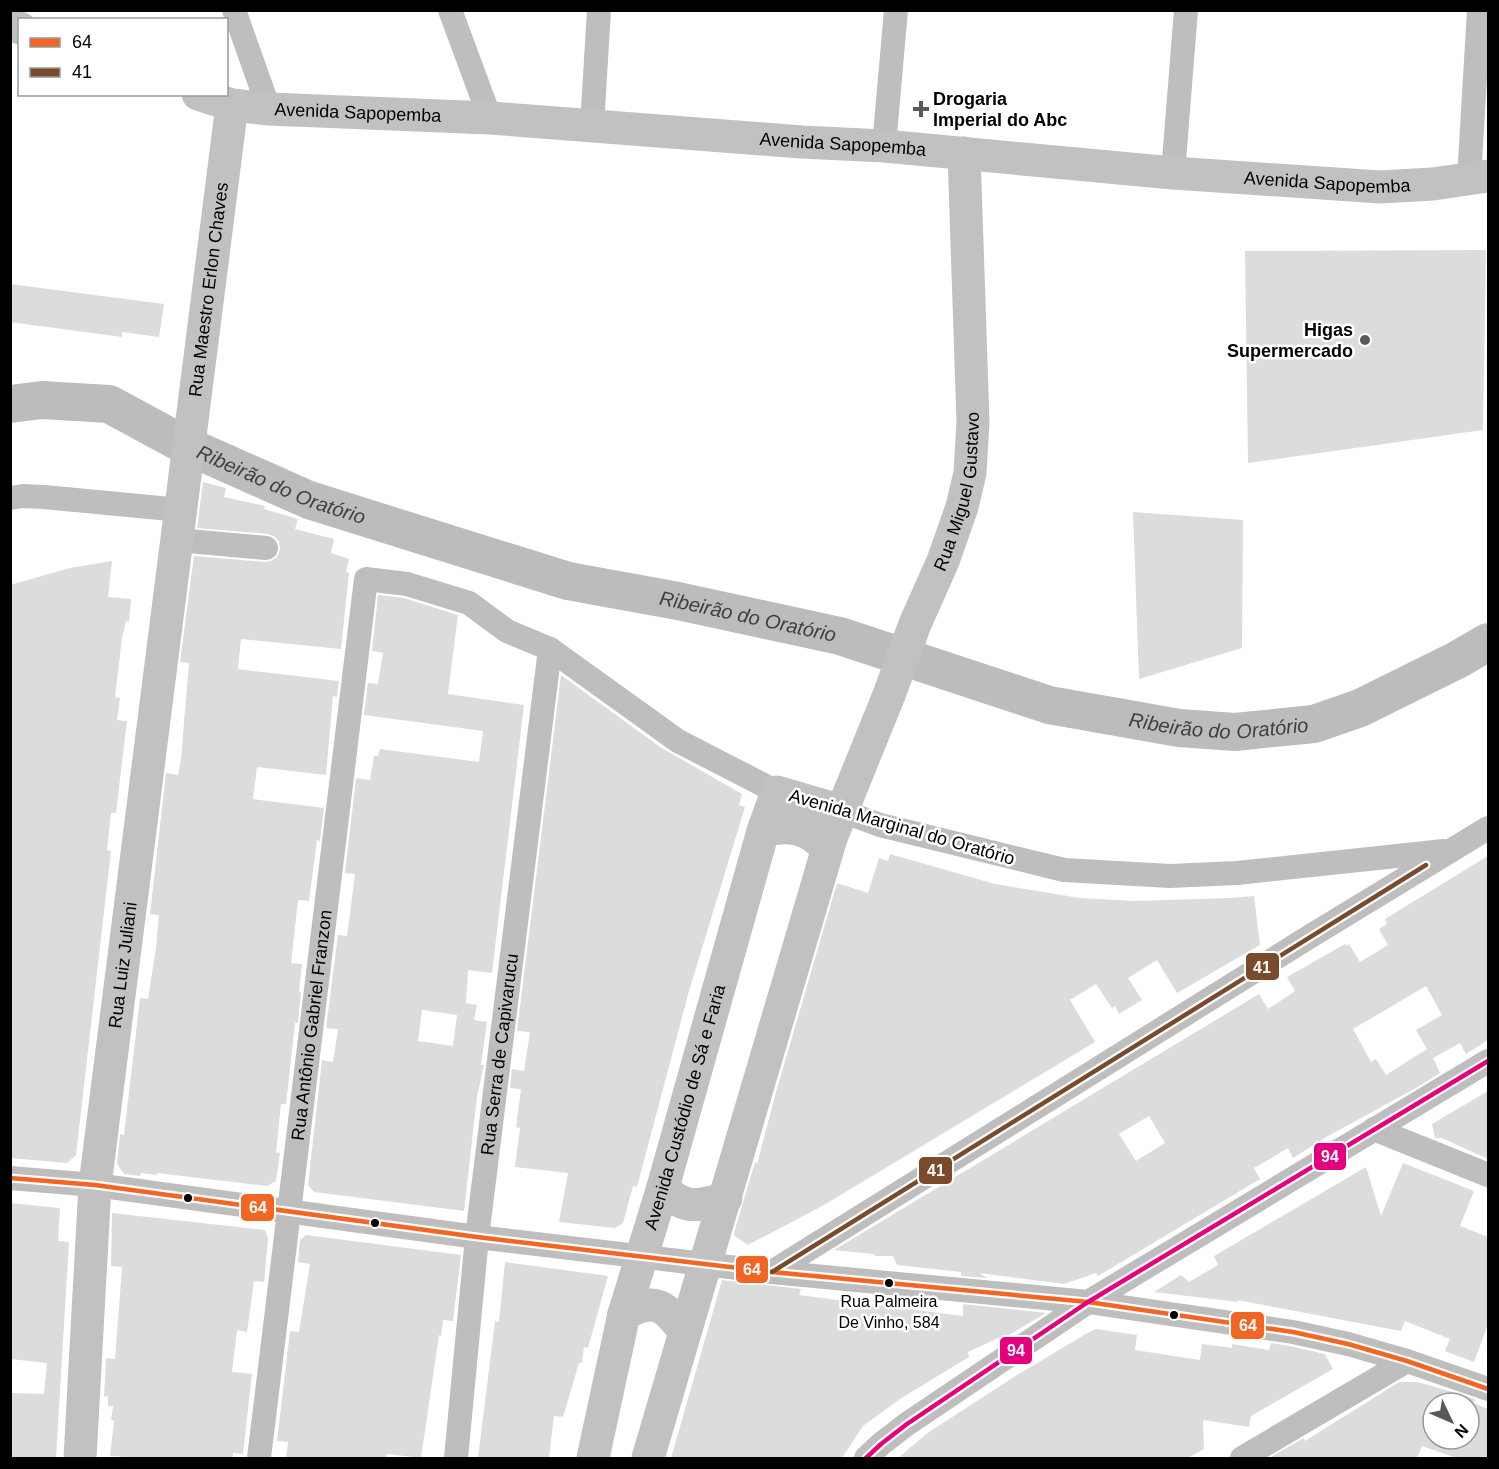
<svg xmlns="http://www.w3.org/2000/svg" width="1499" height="1469" font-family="Helvetica,sans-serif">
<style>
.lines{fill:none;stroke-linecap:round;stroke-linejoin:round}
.river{stroke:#bcbcbc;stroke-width:38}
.building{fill:#dcdcdc;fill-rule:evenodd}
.street{stroke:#bebebe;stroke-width:24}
.secondary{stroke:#c1c1c1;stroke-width:33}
.bus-1-casing{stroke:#fff;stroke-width:9}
.bus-2-casing{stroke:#fff;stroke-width:9}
.bus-3-casing{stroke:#fff;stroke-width:9}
.bus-1{stroke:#f26522;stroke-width:4.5}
.bus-2{stroke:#7a4b2a;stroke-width:4.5}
.bus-3{stroke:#e5007d;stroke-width:4.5}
.poi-dot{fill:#595959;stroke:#fff;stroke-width:2}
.bus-dot{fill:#000;stroke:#fff;stroke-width:2}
.labels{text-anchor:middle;stroke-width:5;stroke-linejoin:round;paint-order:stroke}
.bus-label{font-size:16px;fill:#000;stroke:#fff}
.poi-label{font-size:18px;font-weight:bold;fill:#000;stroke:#fff;text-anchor:start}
.street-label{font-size:18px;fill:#000;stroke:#fff}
.water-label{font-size:20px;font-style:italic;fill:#404040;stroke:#fff}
.line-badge{stroke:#fff;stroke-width:2}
.badge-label{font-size:16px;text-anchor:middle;font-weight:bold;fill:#fff}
</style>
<rect width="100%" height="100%" fill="#fff"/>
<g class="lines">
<path class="river" id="s1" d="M10 404 42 400 109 404 183 444 309 500 568 581 678 601 840 636 1049 705 1179 728 1235 732 1314 724 1360 708 1457 660 1488 642"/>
</g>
<g class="building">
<polygon points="1486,250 1483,430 1248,463 1245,251"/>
<polygon points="10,284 164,304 159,337 122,332 122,337 10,322"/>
<polygon points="203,482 226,488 224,497 265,506 264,509 298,519 295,529 334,539 331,553 349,559 346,572 349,573 341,649 241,639 238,669 339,681 337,697 333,696 326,775 257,767 253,799 324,808 320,841 317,840 309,901 298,900 291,963 302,964 299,992 301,992 298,1023 295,1023 286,1104 281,1104 276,1152 280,1153 276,1181 267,1186 157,1173 157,1175 141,1173 140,1176 124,1174 117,1164 120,1134 124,1135 140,998 148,999 156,948 159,915 150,914 166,773 178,775 181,759 189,663 180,662 194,556 265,562 271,561 277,557 280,550 279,542 275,537 268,534 197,528"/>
<polygon points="1133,512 1243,520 1242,648 1139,679"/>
<polygon points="112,561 108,597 131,599 129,622 126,621 122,638 115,697 120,698 117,720 127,721 116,813 111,813 107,850 111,851 76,1155 67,1163 10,1158 10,585 70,568"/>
<path d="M378 595 404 598 458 615 448 694 524 705 492 973 468 970 466 1003 477 1005 474 1020 487 1022 481 1065H484L477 1097 464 1211 314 1192 308 1185 322 1060 333 1062 338 1029 326 1028 338 935 347 936 355 874 345 873 356 778 370 780 374 756H378L380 749 479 762 483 731 364 715 368 683 378 684 383 653 372 651ZM422 1010 457 1015 453 1046 418 1041Z"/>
<polygon points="561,675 660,747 742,794 739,805 745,807 689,991 637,1187 633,1186 623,1223 615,1228 559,1222 568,1173 515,1167 520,1128 516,1127 521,1089 510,1088 512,1069 524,1071 530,1032 517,1031"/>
<polygon points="890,854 995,884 1080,898 1134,901 1230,898 1254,896 1260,945 1177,993 1157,960 1128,978 1142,1000 1119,1014 1115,1006 1112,1008 1096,984 1070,1000 1095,1042 824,1205 748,1245 735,1236 734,1233 755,1162 757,1164 776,1092 837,883 868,893 879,858 888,861"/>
<path d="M1488 856V1040L1466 1054 1460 1043 1433 1058 1440 1073 1416 1088 1328 1136 1293 1158 1288 1148 1268 1160 1254 1168 1260 1179 1098 1276 1096 1273 1064 1284 979 1273 987 1278 961 1276V1272L897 1265 893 1256H875L874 1254 834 1250 1259 994 1268 1009 1295 991 1287 977 1345 944 1347 946 1349 944 1360 962 1388 945 1379 929 1387 924 1385 919ZM1426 986 1442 1015 1416 1030 1427 1049 1386 1075 1376 1059 1371 1062 1353 1029ZM1149 1116 1165 1143 1136 1161 1119 1134Z"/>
<polygon points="1488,1091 1488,1159 1442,1138 1435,1138 1432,1124"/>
<polygon points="1403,1163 1474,1191 1460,1226 1488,1237 1488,1324 1474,1362 1445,1351 1450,1339 1405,1321 1401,1331 1237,1300 1238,1302 1154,1292 1181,1275 1189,1282 1218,1265 1214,1256 1366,1167 1381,1216"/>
<polygon points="10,1203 60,1208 58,1241 69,1242 56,1458 10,1458 10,1393 44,1394 47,1363 10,1359"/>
<polygon points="112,1213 265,1230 268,1238 264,1282 254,1281 247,1332 237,1330 232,1372 252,1374 243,1454 233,1453 233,1458 136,1458 110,1456 114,1421 111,1420 113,1406 108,1406 108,1396 104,1397 106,1358 115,1359 122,1267 111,1266"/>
<polygon points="306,1235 461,1255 453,1321 443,1320 441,1336 439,1335 421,1458 387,1454 386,1458 286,1458 288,1442 277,1441 290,1331 299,1332 310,1264 298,1262 300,1240"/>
<polygon points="505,1262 608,1276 588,1348 584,1347 582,1363 579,1363 563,1417 554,1416 549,1458 478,1458 495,1321 499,1322"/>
<polygon points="722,1280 801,1289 799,1295 963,1316 963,1304 1046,1313 1007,1336 1007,1334 968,1352 969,1357 900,1399 863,1426 842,1458 671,1458"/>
<polygon points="1096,1329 1137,1335 1135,1350 1200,1360 1202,1344 1232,1348 1232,1344 1269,1350 1271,1343 1290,1346 1325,1354 1333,1369 1251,1416 1249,1427 1203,1420 1204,1449 1188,1458 898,1458 929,1432 1014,1377 1084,1335"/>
<path d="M1399 1382H1418L1452 1392 1475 1399 1474 1403 1488 1409V1458H1456L1422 1446 1417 1458H1269L1304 1438 1305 1441ZM1433 1403H1469V1439H1433Z"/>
</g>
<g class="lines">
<g class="street">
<polyline points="234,10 269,109"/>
<polyline points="450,10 490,118"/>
<polyline points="592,126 599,10"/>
<polyline points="884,146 896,10"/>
<polyline points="1173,173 1186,10"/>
<polyline points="1469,179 1479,10"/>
<polyline points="10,498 23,496 44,497 181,510"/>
<polyline points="177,540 266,548"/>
<polyline points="842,811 880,825 1064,870 1170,876 1237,873 1444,851"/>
<polyline points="1374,1129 1488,1175"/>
<polyline points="10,1178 95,1185 477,1237 772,1272 1088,1302 1293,1332 1348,1344 1407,1361 1488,1389"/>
<polyline points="772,1272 1309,937 1488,828"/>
<path id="s2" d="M259 1458 366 579 407 584 469 603 507 631 550 649 678 741 777 792"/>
<path id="s3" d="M456 1458 477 1237 550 649"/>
<polyline points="866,1458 881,1444 907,1424 1088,1302 1488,1061"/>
<polyline points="1242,1458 1407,1361"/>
</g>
<g class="secondary">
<polyline points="10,25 20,28"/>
<path id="s4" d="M198 94 232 105 269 109 490 118 802 142 884 146 1173 173 1380 187 1433 184 1488 176"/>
<path d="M763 831C788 824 813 828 827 851"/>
<path d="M663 1187C682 1211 700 1206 726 1198"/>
<path d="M624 1314C656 1296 665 1306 685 1332"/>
<path id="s5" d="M80 1458 95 1185 232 105"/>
<path id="s6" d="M593 1458 624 1314 663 1187 763 831 777 792 842 811"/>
<path id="s7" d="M648 1458 831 838 889 695 915 624 943 561 962 507 970 473 973 422 964 153"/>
</g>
<g class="bus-1-casing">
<polyline id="bus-1" points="10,1178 95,1185 477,1237 772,1272 1088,1302 1293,1332 1348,1344 1407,1361 1488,1389"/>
</g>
<g class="bus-2-casing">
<polyline id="bus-2" points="772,1272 1426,865"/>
</g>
<g class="bus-3-casing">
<polyline id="bus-3" points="866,1458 881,1444 907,1424 1088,1302 1488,1061"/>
</g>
<use href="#bus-1" class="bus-1"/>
<use href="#bus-2" class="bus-2"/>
<use href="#bus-3" class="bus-3"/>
</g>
<g class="poi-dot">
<path d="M918 100h6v6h6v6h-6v6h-6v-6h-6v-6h6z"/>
<circle cx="1365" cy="340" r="6"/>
</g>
<g class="bus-dot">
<circle cx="188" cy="1198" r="5"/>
<circle cx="375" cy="1223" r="5"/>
<circle cx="889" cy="1283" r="5"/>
<circle cx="1174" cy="1315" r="5"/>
</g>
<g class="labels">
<g class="bus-label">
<text x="889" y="1307">Rua Palmeira<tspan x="889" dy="21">De Vinho, 584</tspan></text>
</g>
<g class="poi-label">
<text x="933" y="105">Drogaria<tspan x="933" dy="21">Imperial do Abc</tspan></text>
<text x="1353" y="336" text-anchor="end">Higas<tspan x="1353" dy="21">Supermercado</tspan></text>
</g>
<g class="street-label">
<text dy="6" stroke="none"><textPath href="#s4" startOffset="162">Avenida Sapopemba</textPath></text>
<text dy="6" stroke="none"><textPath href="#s4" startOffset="648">Avenida Sapopemba</textPath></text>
<text dy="6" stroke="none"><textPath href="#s4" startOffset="1134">Avenida Sapopemba</textPath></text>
<text dy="6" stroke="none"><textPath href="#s5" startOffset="1176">Rua Maestro Erlon Chaves</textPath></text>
<text dy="6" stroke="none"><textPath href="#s7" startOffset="1017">Rua Miguel Gustavo</textPath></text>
<text transform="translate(902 827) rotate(16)" y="6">Avenida Marginal do Oratório</text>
<text dy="6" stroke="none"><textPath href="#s5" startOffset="495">Rua Luiz Juliani</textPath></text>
<text dy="6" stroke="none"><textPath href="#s2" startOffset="436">Rua Antônio Gabriel Franzon</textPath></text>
<text dy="6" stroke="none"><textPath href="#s3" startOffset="406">Rua Serra de Capivarucu</textPath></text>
<text dy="6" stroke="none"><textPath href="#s6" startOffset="363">Avenida Custódio de Sá e Faria</textPath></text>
</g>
<g class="water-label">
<text dy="7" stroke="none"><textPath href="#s1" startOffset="290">Ribeirão do Oratório</textPath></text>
<text dy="7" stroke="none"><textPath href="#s1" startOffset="776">Ribeirão do Oratório</textPath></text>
<text dy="7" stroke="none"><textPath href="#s1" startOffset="1262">Ribeirão do Oratório</textPath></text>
</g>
</g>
<g class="line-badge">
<rect x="1245" y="952" width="35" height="29" rx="6" fill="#7a4b2a"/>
<rect x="1313" y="1142" width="34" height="29" rx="6" fill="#e5007d"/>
<rect x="918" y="1156" width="35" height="29" rx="6" fill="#7a4b2a"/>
<rect x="240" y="1193" width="35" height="29" rx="6" fill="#f26522"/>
<rect x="735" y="1255" width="34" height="29" rx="6" fill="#f26522"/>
<rect x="1230" y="1311" width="35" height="29" rx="6" fill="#f26522"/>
<rect x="999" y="1336" width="34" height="29" rx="6" fill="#e5007d"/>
</g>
<g class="badge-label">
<text x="1262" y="973">41</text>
<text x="1330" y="1162">94</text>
<text x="936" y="1176">41</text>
<text x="258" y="1213">64</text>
<text x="752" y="1275">64</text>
<text x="1248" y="1331">64</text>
<text x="1016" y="1356">94</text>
</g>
<rect width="1499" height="1469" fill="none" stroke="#000000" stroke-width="24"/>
<rect x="18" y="18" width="210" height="78" fill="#ffffff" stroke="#999999" stroke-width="1.5"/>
<rect x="30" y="38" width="30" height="9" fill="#f26522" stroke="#999999" stroke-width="1.5"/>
<text x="72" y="48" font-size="18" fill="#000000">64</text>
<rect x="30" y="68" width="30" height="9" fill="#7a4b2a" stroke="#999999" stroke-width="1.5"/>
<text x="72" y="78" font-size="18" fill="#000000">41</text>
<g transform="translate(1451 1421) rotate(134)"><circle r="28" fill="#ffffff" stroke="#999999" stroke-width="1.5"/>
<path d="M0-4.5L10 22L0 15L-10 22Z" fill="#595959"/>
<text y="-9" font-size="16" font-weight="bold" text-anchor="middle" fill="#000000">N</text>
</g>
</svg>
